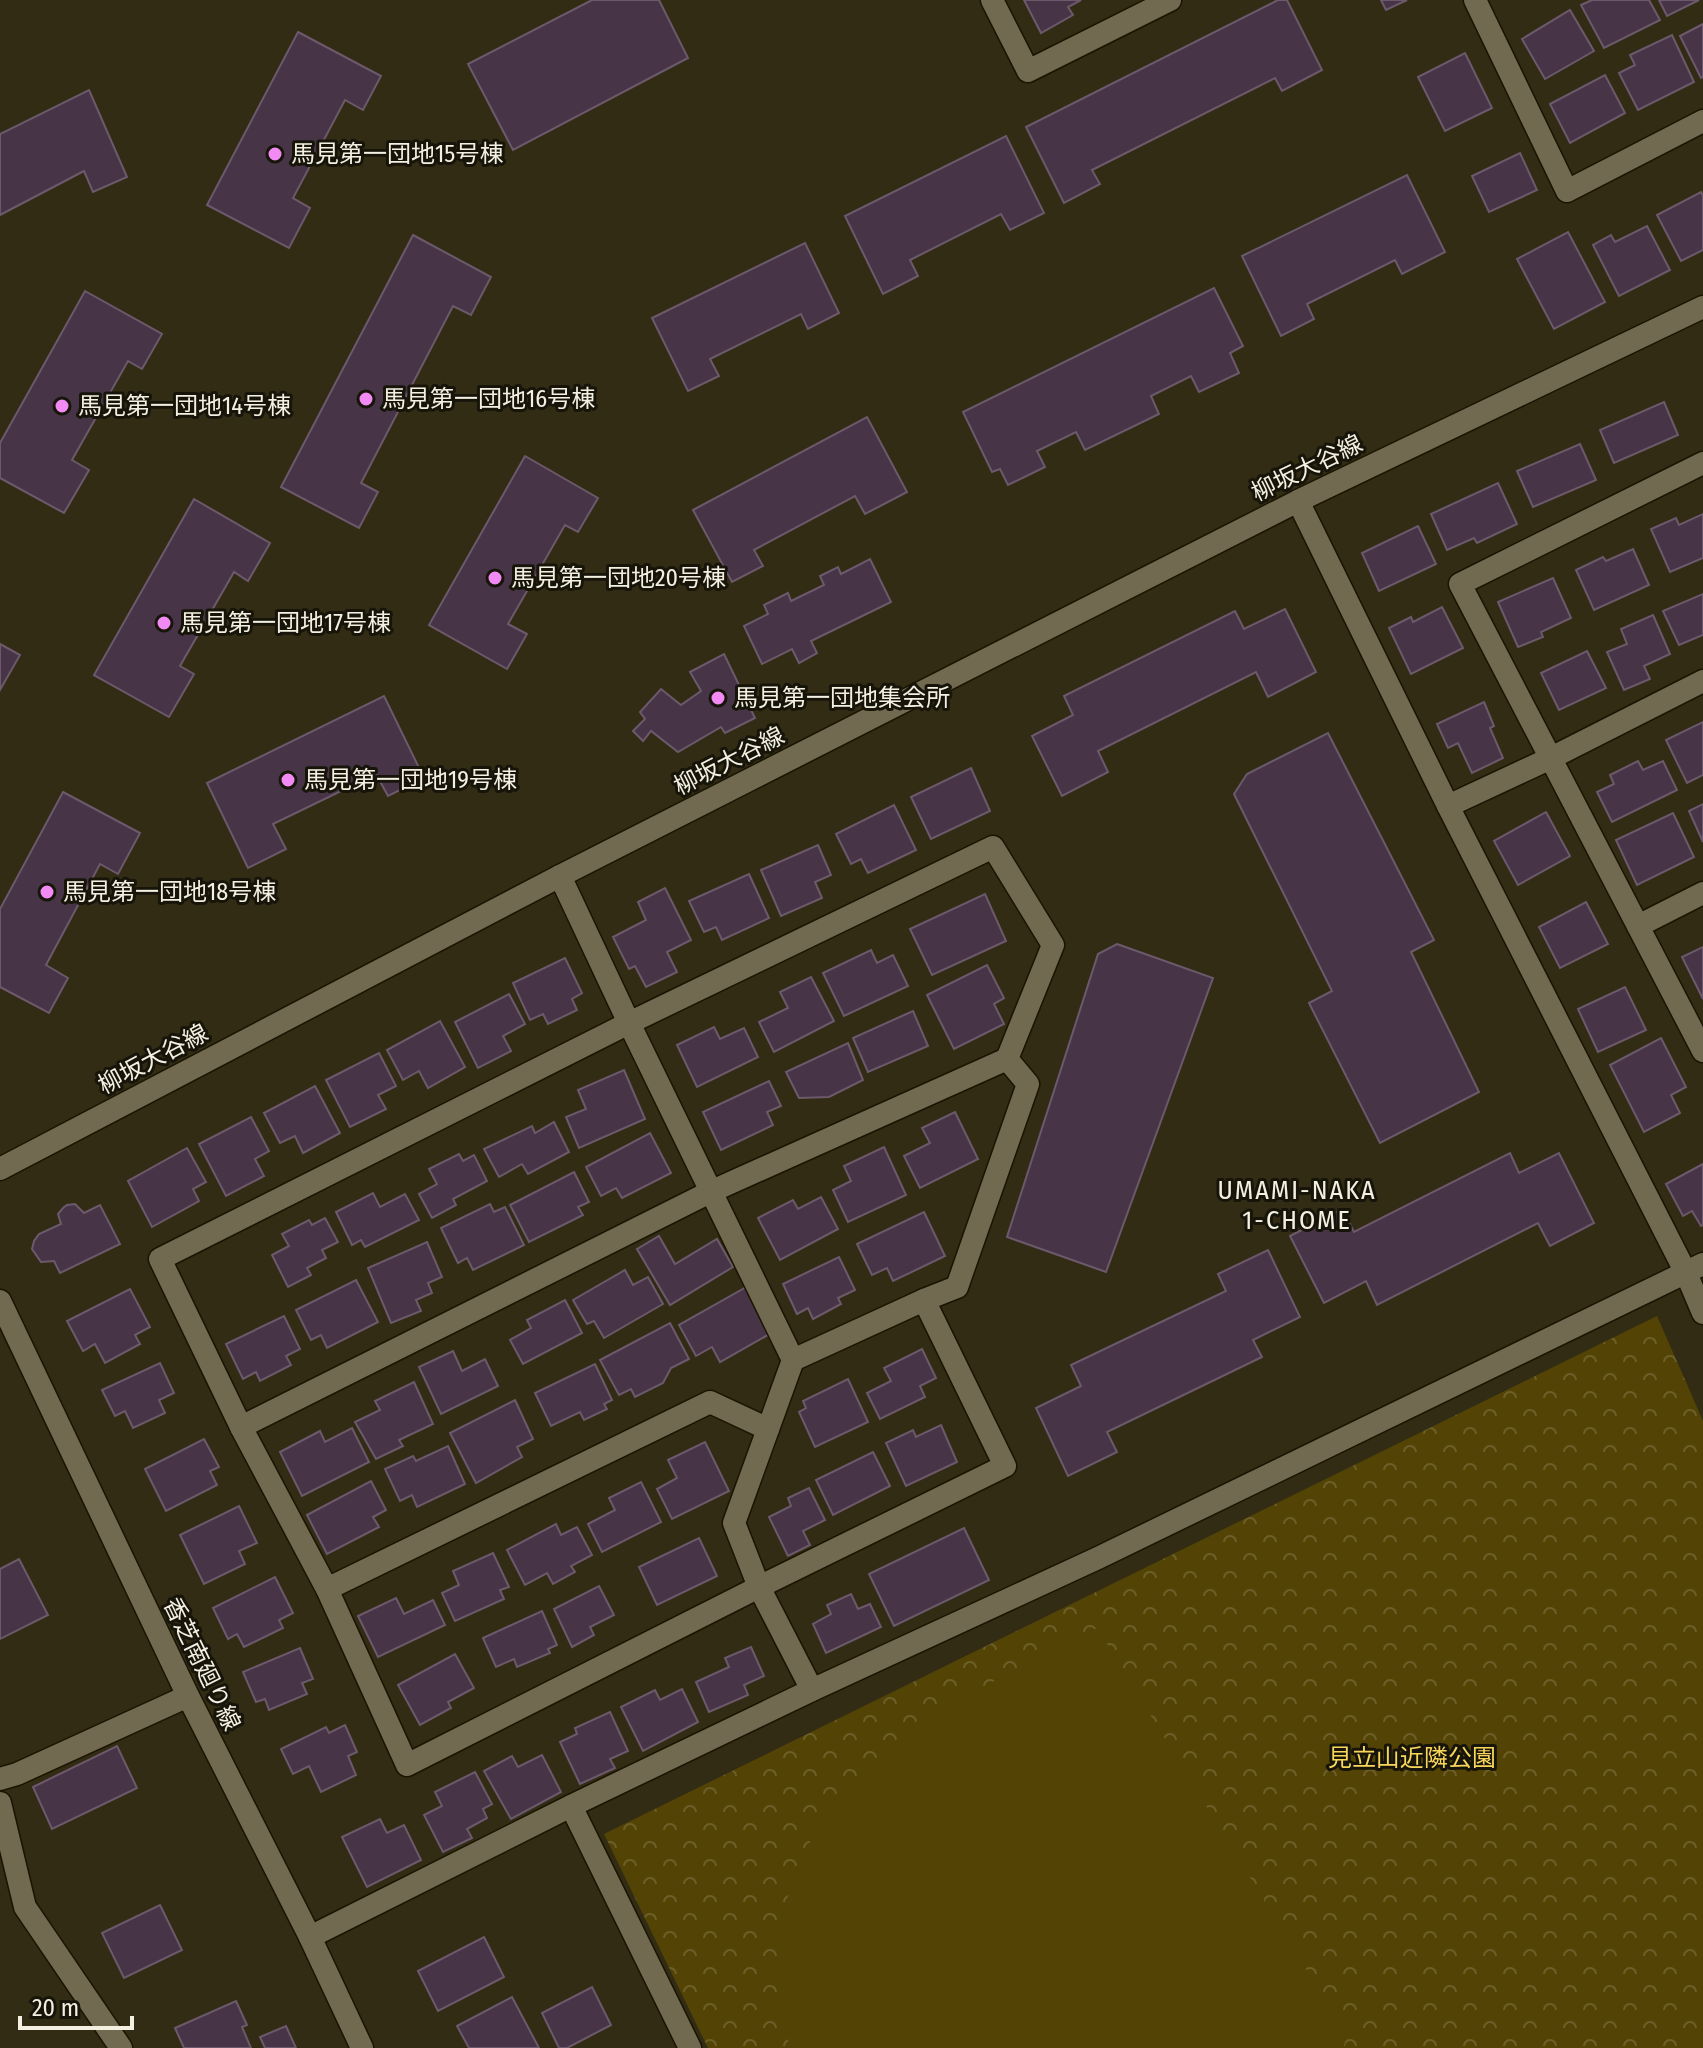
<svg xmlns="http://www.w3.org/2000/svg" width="1703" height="2048" font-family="'Fira Sans Condensed','Noto Sans JP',sans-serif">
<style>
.forest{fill:url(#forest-crowns)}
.pitch{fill:#534405}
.building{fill:#473547;stroke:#6c596c;stroke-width:2}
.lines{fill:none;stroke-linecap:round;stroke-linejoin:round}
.minor-casing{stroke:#1a1400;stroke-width:25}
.tertiary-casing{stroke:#1a1400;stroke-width:25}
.minor{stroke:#716a51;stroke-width:22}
.tertiary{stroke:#716a51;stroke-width:22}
.poi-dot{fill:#f28af3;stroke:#17140a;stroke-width:3}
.labels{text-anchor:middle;stroke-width:6;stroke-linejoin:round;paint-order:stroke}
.poi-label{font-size:24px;fill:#f3efe1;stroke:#17140a;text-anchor:start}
.street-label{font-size:24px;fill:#f3efe1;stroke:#17140a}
.park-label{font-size:24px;fill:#f8d65a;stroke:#17140a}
.neighbourhood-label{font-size:26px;letter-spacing:2px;fill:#f3efe1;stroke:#17140a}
</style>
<defs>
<pattern id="forest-crowns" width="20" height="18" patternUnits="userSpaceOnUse" patternTransform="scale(2)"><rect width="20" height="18" fill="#534405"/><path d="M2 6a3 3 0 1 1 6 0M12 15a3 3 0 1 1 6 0" fill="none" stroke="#6c5f29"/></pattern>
</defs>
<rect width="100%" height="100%" fill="#322c14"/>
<polygon class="forest" points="1657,1316 1703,1421 1703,2048 708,2048 604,1834"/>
<polygon class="pitch" points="1097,1628 1347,2036 1343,2048 790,2048 778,2000 777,1929 802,1855 843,1788 917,1721"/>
<g class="building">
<polygon points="592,0 659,0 688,58 513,150 468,64"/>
<polygon points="1024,0 1081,0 1068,7 1073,15 1041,33"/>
<polygon points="1278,0 1287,0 1322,70 1282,91 1275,78 1092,170 1100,184 1064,203 1026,127"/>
<polygon points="1381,0 1407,0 1386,10"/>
<polygon points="1592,0 1649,0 1660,20 1604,48 1581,5"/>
<polygon points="1659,0 1699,0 1667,16"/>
<polygon points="1570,10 1594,51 1545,79 1522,39"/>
<polygon points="1703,24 1703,77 1701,78 1680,36"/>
<polygon points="298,32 381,76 363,110 345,100 293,198 310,208 289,248 207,205"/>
<polygon points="1672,35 1694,82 1638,110 1619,73 1635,65 1630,55"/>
<polygon points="1465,53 1492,108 1445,131 1418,77"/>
<polygon points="1605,75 1625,113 1570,143 1550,104"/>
<polygon points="89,90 127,177 93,192 84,171 0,215 0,134"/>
<polygon points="1006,136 1044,213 1010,230 1001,214 910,260 918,276 883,294 845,216"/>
<polygon points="1520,153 1537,190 1489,212 1472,176"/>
<polygon points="1407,175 1445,252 1402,274 1395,260 1307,304 1314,319 1281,336 1242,256"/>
<polygon points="1701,192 1703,196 1703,250 1681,261 1657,215"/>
<polygon points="1647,226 1670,270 1619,296 1593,245 1611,235 1615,242"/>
<polygon points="1568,232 1605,302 1554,329 1517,259"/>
<polygon points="413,235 491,277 471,315 453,306 361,483 378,492 359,528 281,487"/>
<polygon points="805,243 839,313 808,329 801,314 710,359 719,376 688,391 652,318"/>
<polygon points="1214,288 1243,346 1230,353 1239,373 1199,392 1191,376 1151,396 1159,414 1085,450 1076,432 1037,451 1045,467 1008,485 1000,469 992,472 963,412"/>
<polygon points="85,291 162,334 142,369 128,361 72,460 89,470 64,513 0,478 0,443"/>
<polygon points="1664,402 1678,435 1614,463 1600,430"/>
<polygon points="867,417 907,492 865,514 855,496 754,550 763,566 732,582 693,510"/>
<polygon points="1580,444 1596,480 1533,507 1517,471"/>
<polygon points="525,456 598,498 578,532 565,525 508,624 527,634 507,669 429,625"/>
<polygon points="1498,483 1517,524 1477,543 1474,538 1447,550 1431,514"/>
<polygon points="194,499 270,543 248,581 234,572 180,666 194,674 169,717 94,675"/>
<polygon points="1703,514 1703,558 1670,572 1651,529 1676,518 1679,525"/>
<polygon points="1418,526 1436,564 1379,591 1362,553"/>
<polygon points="1633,549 1649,585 1594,610 1576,570 1603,557 1606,561"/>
<polygon points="870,559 891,602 811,641 817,653 799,663 792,649 762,664 744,626 768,614 764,605 788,593 791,601 824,585 820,576 838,567 841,574"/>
<polygon points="1553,578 1571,618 1541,632 1543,637 1518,647 1498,602"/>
<polygon points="1703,594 1703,635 1679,645 1663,611"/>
<polygon points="1442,607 1463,648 1411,674 1389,628 1411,617 1413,622"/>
<polygon points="1285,609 1316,672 1268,697 1256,672 1098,751 1108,772 1062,796 1032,736 1073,715 1064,696 1235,611 1244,629"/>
<polygon points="1653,615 1670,654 1644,666 1650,679 1624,690 1607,652 1627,644 1621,629"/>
<polygon points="0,644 20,655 0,690"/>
<polygon points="1587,651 1606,688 1559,710 1541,673"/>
<polygon points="724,654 755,718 725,733 721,727 678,752 651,731 643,741 633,731 645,719 640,712 661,689 681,705 701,691 690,672"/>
<polygon points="384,696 424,778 388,796 376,774 273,824 286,849 248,868 207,783"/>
<polygon points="1484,702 1494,726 1490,728 1503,758 1472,773 1458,743 1448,748 1437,724"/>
<polygon points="1703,722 1703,775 1687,783 1666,740"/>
<polygon points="1328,733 1434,940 1411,952 1479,1092 1380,1143 1309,1003 1332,991 1234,794 1247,774"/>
<polygon points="1638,761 1643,770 1663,761 1677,790 1612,822 1597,792 1614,784 1610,775"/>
<polygon points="971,768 990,811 931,839 911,797"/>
<polygon points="63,792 140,833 118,874 100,864 46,965 68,978 49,1013 0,987 0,909"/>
<polygon points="1703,804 1703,842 1689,811"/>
<polygon points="894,805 916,850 868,873 861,859 851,864 836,834"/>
<polygon points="1546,812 1570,856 1518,885 1494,841"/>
<polygon points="1673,813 1694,857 1637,885 1616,840"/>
<polygon points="818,845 831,875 815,882 822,898 781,916 761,870"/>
<polygon points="749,874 769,918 722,940 716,927 704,932 689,901"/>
<polygon points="665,888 691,940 667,952 677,972 646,987 635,966 629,969 613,937 646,920 638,902"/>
<polygon points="985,894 1006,941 932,975 910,929"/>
<polygon points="1586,902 1608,944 1560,968 1539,927"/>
<polygon points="1117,944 1213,978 1106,1272 1007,1237 1098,954"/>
<polygon points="1703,947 1703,999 1682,957"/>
<polygon points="871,950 877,963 893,955 908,986 844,1016 823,973"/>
<polygon points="565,958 582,993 572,999 577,1010 548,1024 543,1014 530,1020 513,983"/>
<polygon points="987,965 1004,998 994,1004 1004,1024 954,1049 927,995"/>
<polygon points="811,977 834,1021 774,1052 759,1022 788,1008 780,992"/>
<polygon points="1625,987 1646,1030 1598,1052 1578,1009"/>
<polygon points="509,994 525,1024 503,1036 511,1051 478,1068 455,1022"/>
<polygon points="913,1011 928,1046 868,1072 853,1038"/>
<polygon points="440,1021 465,1067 428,1088 419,1071 403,1080 387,1050"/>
<polygon points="714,1027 720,1039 744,1028 758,1057 697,1087 677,1045"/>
<polygon points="1661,1038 1686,1087 1671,1095 1680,1113 1644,1132 1610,1065"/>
<polygon points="848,1043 863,1080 829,1097 799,1098 786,1072"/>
<polygon points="379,1053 396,1086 378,1095 386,1109 350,1127 326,1080"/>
<polygon points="624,1070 645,1119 579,1148 566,1117 586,1109 578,1090"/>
<polygon points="769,1081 781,1106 767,1112 773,1125 721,1150 703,1112"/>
<polygon points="315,1086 340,1133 303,1153 295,1136 280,1143 264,1113"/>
<polygon points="955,1112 978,1159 920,1188 904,1156 930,1143 922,1128"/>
<polygon points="251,1117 269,1151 255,1159 264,1176 226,1196 199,1144"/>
<polygon points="554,1122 569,1152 528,1174 522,1164 499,1177 484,1149 532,1126 535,1133"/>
<polygon points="650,1133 671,1173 622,1198 616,1188 601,1196 586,1167"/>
<polygon points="884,1147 906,1195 848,1222 833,1190 851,1181 844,1166"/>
<polygon points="187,1148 206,1182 193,1189 199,1201 152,1227 128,1181"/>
<polygon points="1510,1153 1519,1173 1559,1153 1594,1223 1550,1246 1538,1223 1377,1305 1366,1281 1324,1303 1290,1236 1342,1209 1354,1232"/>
<polygon points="459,1154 463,1161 474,1155 487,1181 453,1199 456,1205 432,1218 419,1194 437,1184 429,1169"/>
<polygon points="1703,1164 1703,1225 1701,1226 1692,1211 1683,1216 1666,1184"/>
<polygon points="574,1172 589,1202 578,1207 583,1215 529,1242 510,1205"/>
<polygon points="373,1193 380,1207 405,1194 419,1220 365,1247 361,1240 352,1245 336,1212"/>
<polygon points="821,1197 838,1229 780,1260 758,1218 793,1200 798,1209"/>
<polygon points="75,1204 84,1213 100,1205 120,1244 60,1273 54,1261 41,1262 32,1249 34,1241 39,1234 61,1224 58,1214 63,1208 67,1205"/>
<polygon points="490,1204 494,1212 505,1207 524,1245 473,1270 467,1258 458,1263 441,1228"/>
<polygon points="924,1212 945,1256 893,1281 887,1268 872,1275 857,1244"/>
<polygon points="325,1218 338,1242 322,1250 326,1258 307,1268 311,1275 288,1287 272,1255 289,1246 282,1234 309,1220 312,1225"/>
<polygon points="659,1236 675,1264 717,1239 733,1267 670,1305 637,1249"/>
<polygon points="427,1242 442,1277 428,1283 432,1293 416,1300 421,1311 391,1323 368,1268"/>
<polygon points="1268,1250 1300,1317 1253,1340 1262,1357 1107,1432 1117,1452 1068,1476 1036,1408 1081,1386 1071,1365 1226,1291 1218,1274"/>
<polygon points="839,1257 855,1290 838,1298 841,1304 813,1319 808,1308 797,1314 783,1284"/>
<polygon points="625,1270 633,1285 648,1277 663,1304 604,1338 594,1321 587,1324 573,1300"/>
<polygon points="356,1280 378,1322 327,1348 321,1335 311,1340 296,1310"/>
<polygon points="748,1286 773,1332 720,1362 712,1347 696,1356 679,1325"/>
<polygon points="130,1289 150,1327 135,1335 140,1344 105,1363 95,1344 83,1351 67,1321"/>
<polygon points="565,1300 582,1333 523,1364 510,1340 531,1328 527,1320"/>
<polygon points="284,1316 300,1349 286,1356 291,1365 260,1381 256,1372 243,1379 226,1344"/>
<polygon points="670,1323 689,1359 671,1368 663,1383 635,1397 631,1389 619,1395 600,1360"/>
<polygon points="922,1349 936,1378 920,1386 925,1397 880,1419 867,1393 891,1381 884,1368"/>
<polygon points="453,1351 462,1371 485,1359 498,1386 441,1414 419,1367"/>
<polygon points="160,1363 174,1393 159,1400 165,1413 133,1428 125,1411 115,1416 102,1390"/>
<polygon points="595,1364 612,1400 604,1404 607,1409 584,1420 580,1412 551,1426 535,1393"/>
<polygon points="848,1379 868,1422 815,1447 799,1412 806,1408 803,1401"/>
<polygon points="414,1382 433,1424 399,1440 403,1446 376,1459 355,1422 380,1410 375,1401"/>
<polygon points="515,1400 533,1439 517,1447 522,1457 476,1483 450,1433"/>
<polygon points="941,1425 957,1462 906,1486 886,1443 913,1430 916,1437"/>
<polygon points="352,1428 369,1462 302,1496 280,1452 320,1431 325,1442"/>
<polygon points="204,1439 219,1467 210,1471 217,1485 166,1511 145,1469"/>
<polygon points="705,1442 729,1491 672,1519 657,1489 677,1478 668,1460"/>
<polygon points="448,1446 465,1484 417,1507 412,1495 400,1501 385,1469 413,1456 416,1461"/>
<polygon points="873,1452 890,1486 833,1515 816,1480"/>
<polygon points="371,1481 386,1510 373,1517 379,1527 327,1554 307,1515"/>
<polygon points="641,1482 661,1522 602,1552 588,1524 615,1510 609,1498"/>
<polygon points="809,1488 825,1520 803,1531 810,1545 788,1556 769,1517 791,1506 788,1498"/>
<polygon points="239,1506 257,1543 239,1551 245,1564 204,1584 180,1535"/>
<polygon points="556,1524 561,1535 577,1527 592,1555 571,1566 575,1572 553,1584 547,1573 525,1585 507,1550"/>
<polygon points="964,1528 989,1580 894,1626 869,1574"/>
<polygon points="699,1538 717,1576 657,1605 639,1567"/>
<polygon points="493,1553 509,1587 500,1590 504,1599 455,1621 442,1593 459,1585 453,1571"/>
<polygon points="19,1559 48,1615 0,1639 0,1569"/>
<polygon points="275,1577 293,1613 279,1620 283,1628 244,1647 237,1634 228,1639 213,1608"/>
<polygon points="599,1586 614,1615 590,1627 594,1635 572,1647 554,1609"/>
<polygon points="851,1594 858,1609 870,1604 881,1627 826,1653 813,1624 831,1614 827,1605"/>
<polygon points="396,1598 404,1614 433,1600 445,1625 378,1657 358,1616"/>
<polygon points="542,1611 557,1645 548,1649 550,1653 517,1667 514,1659 496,1667 483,1638"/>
<polygon points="751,1647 764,1676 744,1685 748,1695 709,1712 696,1682 729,1667 725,1658"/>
<polygon points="300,1648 313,1679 302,1683 307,1694 269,1710 265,1699 256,1702 243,1672"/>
<polygon points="455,1654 474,1688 448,1702 451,1708 420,1725 398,1685"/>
<polygon points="682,1689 698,1722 643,1751 621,1707 655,1690 660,1700"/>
<polygon points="610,1712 628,1751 610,1759 615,1768 580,1784 560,1742 577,1734 575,1728"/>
<polygon points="345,1725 357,1752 348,1756 356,1775 321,1792 309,1766 293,1774 281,1749 326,1727 329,1733"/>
<polygon points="117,1746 137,1788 52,1829 33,1787"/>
<polygon points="542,1755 561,1792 511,1819 484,1771 512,1756 518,1767"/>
<polygon points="475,1772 492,1804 483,1809 487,1818 467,1829 472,1838 443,1852 424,1815 442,1806 435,1792"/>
<polygon points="380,1819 387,1833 404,1825 421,1860 367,1887 342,1837"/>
<polygon points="160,1905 182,1950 124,1978 102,1933"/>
<polygon points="484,1937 504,1977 438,2011 418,1971"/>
<polygon points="592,1987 611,2025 567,2048 559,2048 542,2013"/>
<polygon points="512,1997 539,2048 469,2048 457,2026"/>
<polygon points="236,2001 247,2025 242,2027 251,2048 184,2048 175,2028"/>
<polygon points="286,2026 296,2048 265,2048 260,2037"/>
</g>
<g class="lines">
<g class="minor-casing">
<g id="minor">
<polyline points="992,0 1028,71 1170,0"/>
<polyline points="1475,0 1567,191 1703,121"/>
<polyline points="1703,463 1460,584 1703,1051"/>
<polyline points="1298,501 1448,806 1686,1273 1703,1313"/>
<polyline points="1448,806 1551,758 1703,681"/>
<polygon points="993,847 1053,945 1007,1059 1028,1084 957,1287 924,1300 1005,1466 759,1587 407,1765 327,1589 241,1427 160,1259 629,1023"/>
<polyline points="560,876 629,1023 793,1360 734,1523 759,1587 812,1690"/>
<polyline points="1638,926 1703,893"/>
<polyline points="793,1360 924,1300"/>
<polyline points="241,1427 710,1192 1007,1059"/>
<polyline points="327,1589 710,1402 768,1429"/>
<polyline points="0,1779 17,1774 188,1696"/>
<polyline points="0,1803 25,1907 121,2048"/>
<polyline points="571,1806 690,2048"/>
<polyline points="310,1937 571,1806 812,1690 1098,1558 1703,1264"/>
</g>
</g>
<g class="tertiary-casing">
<g id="tertiary">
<polyline points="0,1169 560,876 1298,501 1703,307"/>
<polyline points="0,1301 188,1696 310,1937 362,2048"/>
</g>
</g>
<use href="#minor" class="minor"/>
<use href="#tertiary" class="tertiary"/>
</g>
<g class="poi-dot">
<circle cx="275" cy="154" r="8"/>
<circle cx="366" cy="399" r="8"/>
<circle cx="62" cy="406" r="8"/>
<circle cx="495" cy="578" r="8"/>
<circle cx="164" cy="623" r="8"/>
<circle cx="718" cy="698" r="8"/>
<circle cx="288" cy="780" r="8"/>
<circle cx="47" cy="892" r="8"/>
</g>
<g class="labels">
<g class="poi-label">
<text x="291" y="162">馬見第一団地15号棟</text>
<text x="382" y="407">馬見第一団地16号棟</text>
<text x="78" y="414">馬見第一団地14号棟</text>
<text x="511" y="586">馬見第一団地20号棟</text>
<text x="180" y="631">馬見第一団地17号棟</text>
<text x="734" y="706">馬見第一団地集会所</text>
<text x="304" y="788">馬見第一団地19号棟</text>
<text x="63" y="900">馬見第一団地18号棟</text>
</g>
<g class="street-label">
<text transform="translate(1307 468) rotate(-26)" y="8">柳坂大谷線</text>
<text transform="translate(729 761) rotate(-27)" y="8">柳坂大谷線</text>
<text transform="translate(153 1059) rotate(-28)" y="8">柳坂大谷線</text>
<text transform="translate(202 1664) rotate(64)" y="8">香芝南廻り線</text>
</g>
<g class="park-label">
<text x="1412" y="1766">見立山近隣公園</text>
</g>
<g class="neighbourhood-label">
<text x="1297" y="1199">UMAMI-NAKA<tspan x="1297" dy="30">1-CHOME</tspan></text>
</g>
</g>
<path d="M20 2016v12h112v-12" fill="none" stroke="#f3efe1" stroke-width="4"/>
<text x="32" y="2016" font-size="24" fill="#f3efe1" stroke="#17140a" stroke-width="6" paint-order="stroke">20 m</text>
</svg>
